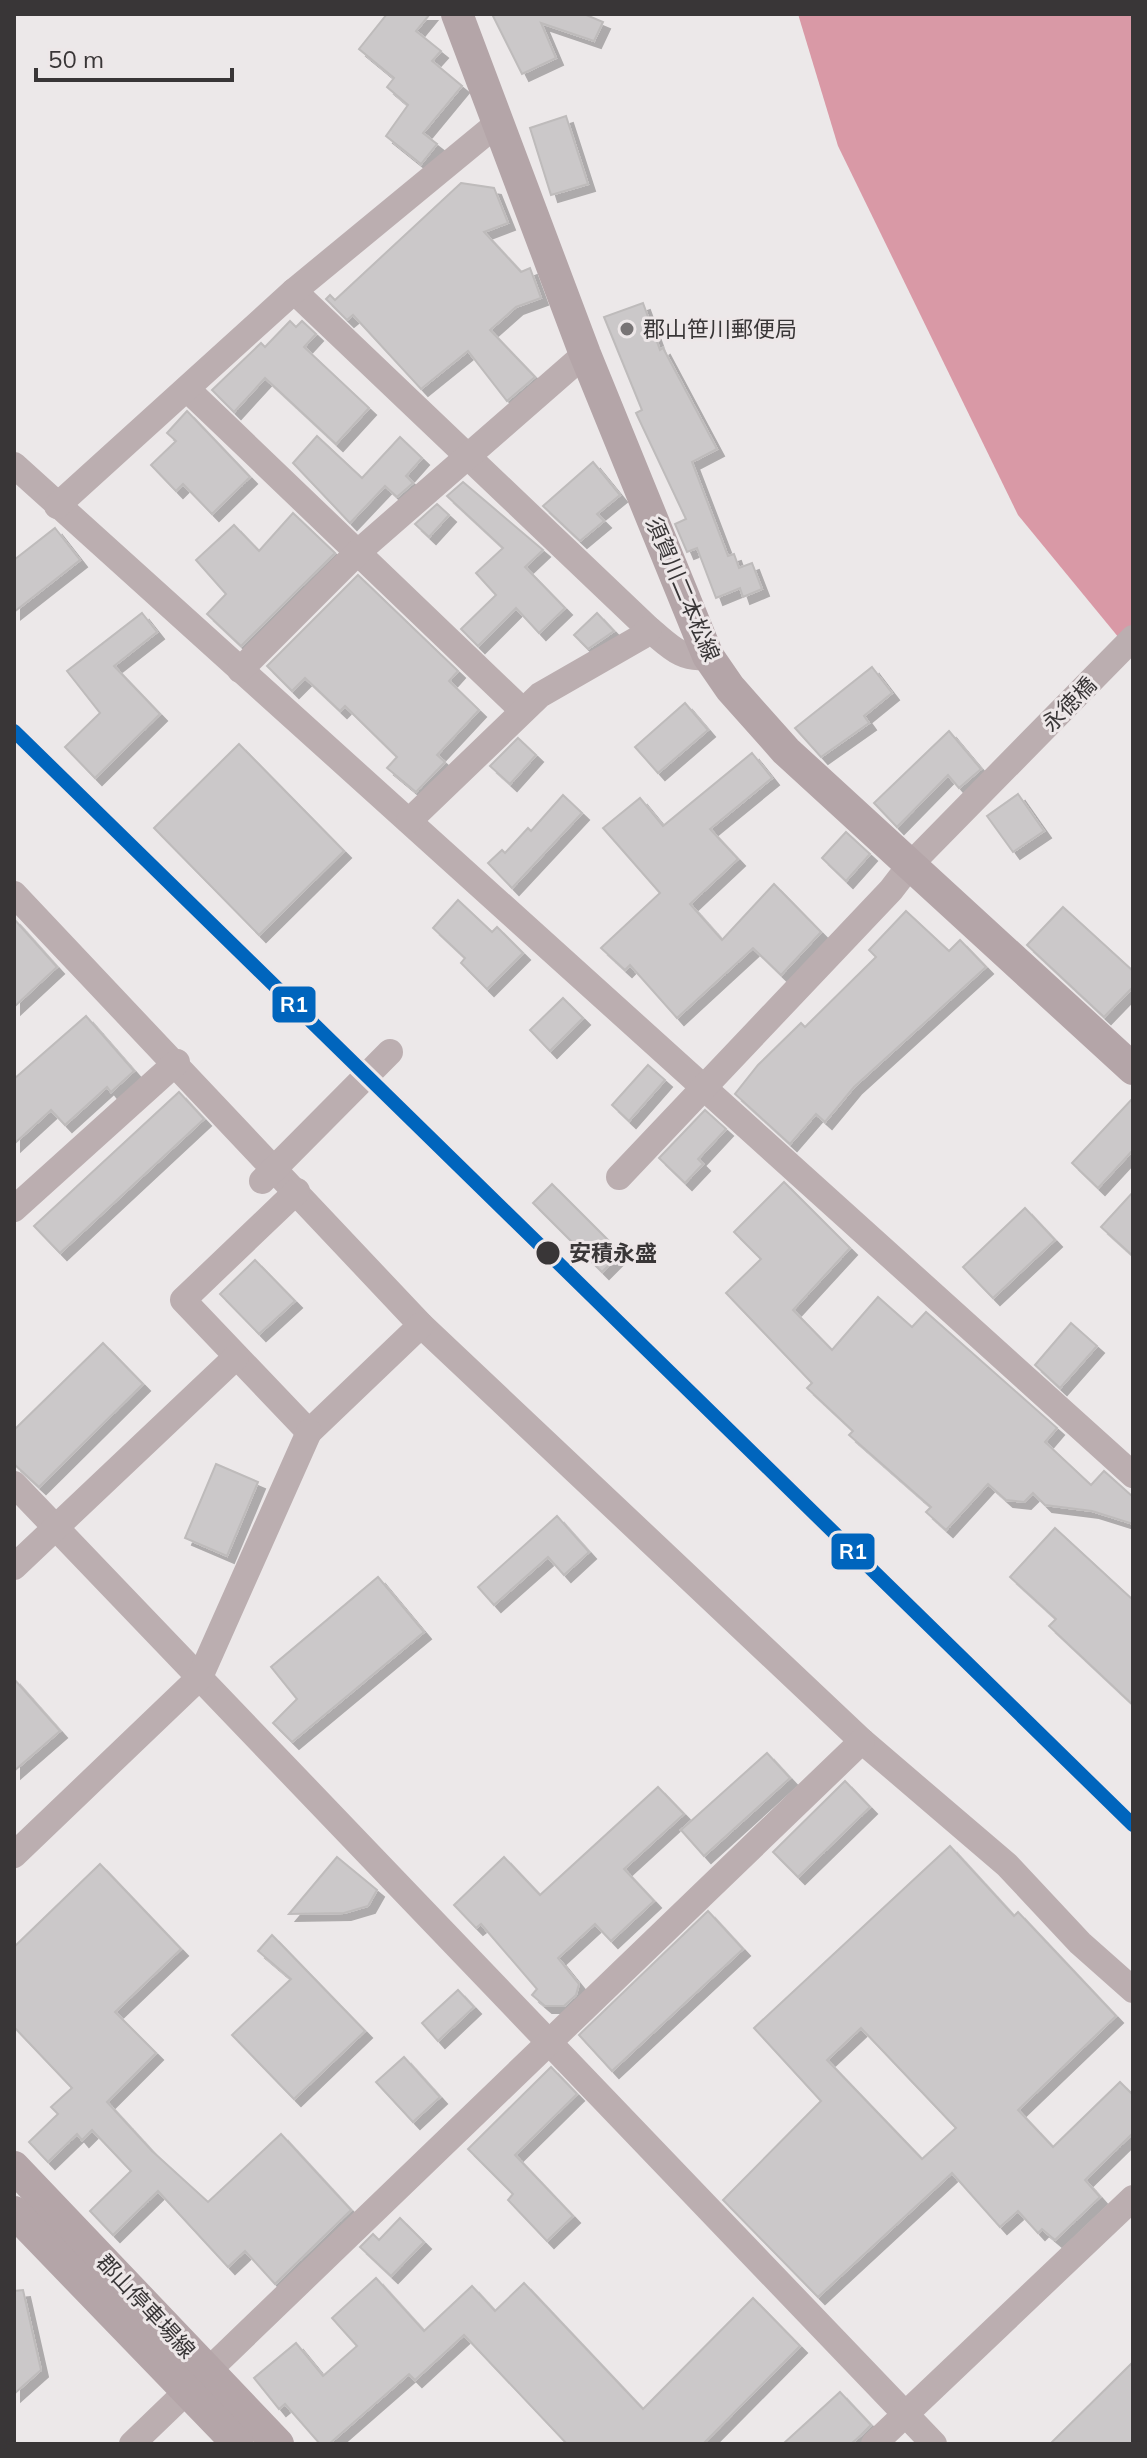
<svg xmlns="http://www.w3.org/2000/svg" width="1147" height="2458" font-family="Mulish,'Noto Sans JP',sans-serif">
<style>
.water{fill:#d999a6}
.building{fill:#cbc8c9;stroke:#bebbbb;stroke-width:2;fill-rule:evenodd;filter:url(#shadow)}
.lines{fill:none;stroke-linecap:round;stroke-linejoin:round}
.minor{stroke:#bbaeb0;stroke-width:26}
.major{stroke:#b4a5a8;stroke-width:32}
.minor-bridge{stroke:#bbaeb0;stroke-width:26}
.rail-1-casing{stroke:#ede7e8;stroke-width:20}
.rail-1{stroke:#0065bd;stroke-width:14}
.poi-dot{fill:#787475;stroke:#ede7e8;stroke-width:3}
.stop-dot{fill:#393637;stroke:#ede7e8;stroke-width:3}
.labels{text-anchor:middle;stroke-width:6;stroke-linejoin:round;paint-order:stroke}
.poi-label{font-size:22px;fill:#393637;stroke:#ede7e8;text-anchor:start}
.street-label{font-size:22px;fill:#393637;stroke:#ede7e8}
.stop-label{font-size:22px;font-weight:bold;fill:#393637;stroke:#ede7e8;text-anchor:start}
.line-badge{stroke:#ede7e8;stroke-width:3}
.badge-label{font-size:22px;text-anchor:middle;font-weight:bold;fill:#fff}
</style>
<defs>
<filter id="shadow"><feDropShadow dx="7" dy="7" stdDeviation="0" flood-color="#0004"/></filter>
</defs>
<rect width="100%" height="100%" fill="#ece8e9"/>
<polygon class="water" points="798,14 1133,14 1133,655 1018,515 838,146"/>
<g class="building">
<polygon points="387,14 430,14 416,31 441,51 432,61 462,86 423,133 437,144 421,164 386,136 408,105 387,87 394,78 359,49"/>
<polygon points="492,14 584,14 603,22 594,41 541,23 556,58 522,74"/>
<polygon points="566,116 588,184 551,195 530,128"/>
<polygon points="461,183 494,188 508,223 484,232 521,272 530,268 541,298 516,307 490,330 535,377 507,401 468,351 421,389 353,315 347,320 326,299 330,295 335,300"/>
<polygon points="643,303 660,350 663,348 717,449 692,462 728,556 734,554 739,568 752,563 762,589 743,597 740,588 716,598 697,548 687,552 675,524 686,519 636,413 642,410 604,317"/>
<polygon points="290,321 296,327 302,321 316,334 304,347 369,408 336,444 265,378 234,412 212,390 261,343 265,347"/>
<polygon points="187,411 250,477 212,514 183,484 176,491 151,465 176,441 167,433"/>
<polygon points="317,436 362,478 400,437 422,458 406,476 413,483 397,497 385,486 350,523 293,463"/>
<polygon points="593,462 620,495 597,514 604,521 580,541 543,506"/>
<polygon points="463,482 543,550 525,567 565,608 539,633 516,608 478,646 461,629 496,595 476,573 503,548 447,496"/>
<polygon points="437,504 449,515 429,537 415,524"/>
<polygon points="293,513 335,553 241,646 207,614 226,594 196,560 234,525 259,551"/>
<polygon points="55,528 80,560 14,612 14,560"/>
<polygon points="358,575 458,671 449,681 479,710 437,755 445,762 416,792 387,768 397,757 345,706 340,711 305,678 292,691 267,666"/>
<polygon points="142,613 157,632 114,666 160,714 95,778 65,747 100,713 67,671"/>
<polygon points="597,613 614,631 588,649 574,635"/>
<polygon points="872,667 892,693 864,716 869,723 821,757 795,728"/>
<polygon points="685,703 708,730 658,773 635,747"/>
<polygon points="949,731 981,769 959,788 948,775 897,827 874,803"/>
<polygon points="518,738 536,755 510,784 490,766"/>
<polygon points="239,744 344,851 259,935 154,828"/>
<polygon points="752,753 772,778 710,829 738,859 690,904 722,940 774,884 821,932 781,975 753,948 677,1018 630,965 625,970 601,948 660,893 603,828 640,798 663,826"/>
<polygon points="1018,794 1044,831 1013,852 987,816"/>
<polygon points="563,795 582,813 512,888 488,863 502,850 505,853 528,828 531,831"/>
<polygon points="846,832 870,854 846,881 822,858"/>
<polygon points="458,900 492,932 497,927 523,953 487,989 461,963 465,958 433,928"/>
<polygon points="1063,907 1133,971 1133,987 1104,1017 1027,945"/>
<polygon points="906,911 949,951 960,940 986,967 854,1087 825,1122 816,1114 790,1144 735,1094 758,1065 801,1023 805,1027 876,957 869,950"/>
<polygon points="14,919 57,967 14,1007"/>
<polygon points="563,998 583,1018 550,1051 530,1030"/>
<polygon points="86,1016 134,1071 111,1092 107,1087 65,1125 51,1110 14,1144 14,1079"/>
<polygon points="648,1065 665,1080 629,1121 612,1105"/>
<polygon points="179,1092 204,1119 60,1253 34,1226"/>
<polygon points="1133,1098 1133,1150 1098,1188 1072,1163"/>
<polygon points="705,1110 726,1129 698,1159 703,1164 685,1183 659,1158"/>
<polygon points="784,1182 850,1248 793,1310 832,1350 878,1297 912,1327 926,1312 1057,1428 1045,1442 1091,1485 1104,1471 1133,1497 1133,1524 1092,1511 1045,1505 1033,1493 1024,1502 1006,1500 988,1484 946,1530 926,1512 931,1507 849,1435 853,1431 807,1388 812,1383 726,1293 761,1259 734,1232"/>
<polygon points="552,1184 621,1253 602,1272 533,1203"/>
<polygon points="1133,1192 1133,1256 1101,1227"/>
<polygon points="1025,1208 1055,1240 993,1298 963,1267"/>
<polygon points="255,1260 295,1301 259,1334 220,1294"/>
<polygon points="1071,1323 1097,1346 1060,1388 1035,1365"/>
<polygon points="103,1343 143,1384 39,1487 14,1464 14,1430"/>
<polygon points="216,1464 258,1482 227,1556 185,1538"/>
<polygon points="557,1516 589,1552 564,1575 548,1557 494,1605 478,1587"/>
<polygon points="1055,1528 1133,1600 1133,1705 1049,1626 1056,1619 1010,1577"/>
<polygon points="378,1577 424,1632 292,1742 273,1723 297,1699 271,1667"/>
<polygon points="14,1679 60,1731 14,1771"/>
<polygon points="767,1753 790,1778 704,1856 681,1830"/>
<polygon points="845,1781 870,1807 798,1877 773,1852"/>
<polygon points="658,1787 684,1814 624,1869 654,1901 611,1941 595,1924 558,1958 579,1984 576,1995 564,2006 545,2006 532,1995 537,1989 481,1924 476,1928 454,1905 504,1857 540,1895"/>
<path d="M950 1846 1014 1916 1018 1912 1116 2016 1018 2110 1053 2147 1120 2082 1133 2095V2133L1085 2180 1100 2197 1055 2240 1042 2229 1038 2233 1018 2211 1000 2227 952 2173 818 2297 723 2200 821 2101 754 2028ZM861 2028 956 2128 922 2159 827 2060Z"/>
<polygon points="337,1857 377,1890 368,1906 344,1913 289,1914"/>
<polygon points="100,1864 181,1949 115,2012 156,2053 107,2102 152,2151 208,2202 281,2134 351,2210 275,2284 245,2251 228,2267 158,2191 113,2235 90,2211 131,2171 92,2130 82,2140 77,2134 48,2162 29,2142 58,2114 51,2107 72,2088 14,2027 14,1947"/>
<polygon points="708,1911 743,1949 612,2071 579,2035"/>
<polygon points="272,1935 365,2031 294,2099 232,2035 291,1979 258,1951"/>
<polygon points="458,1990 474,2007 438,2041 422,2023"/>
<polygon points="404,2057 440,2097 413,2122 376,2082"/>
<polygon points="551,2067 577,2094 515,2155 573,2216 547,2241 508,2200 513,2194 468,2149"/>
<polygon points="400,2218 424,2242 391,2276 360,2247 373,2234 379,2240"/>
<polygon points="376,2278 424,2331 472,2286 495,2311 524,2283 643,2409 753,2298 800,2346 703,2444 567,2444 464,2335 415,2380 409,2374 329,2444 320,2444 285,2404 279,2409 254,2378 296,2343 323,2376 357,2346 332,2318"/>
<polygon points="23,2290 41,2370 14,2394 14,2291"/>
<polygon points="1133,2362 1133,2444 1050,2444"/>
<polygon points="840,2392 871,2425 861,2435 851,2444 783,2444"/>
</g>
<g class="lines">
<g class="minor">
<path d="M294 291 649 629C668 644 682 662 708 656"/>
<polyline points="187,389 522,710"/>
<polyline points="14,465 1133,1475"/>
<polyline points="57,506 294,291 498,123"/>
<polyline points="240,670 357,553 585,354"/>
<polyline points="409,821 540,695 641,637 649,629"/>
<polyline points="14,894 421,1325 862,1741 1007,1865 1080,1943 1133,1990"/>
<polyline points="619,1177 891,890 911,864 1133,638"/>
<polyline points="297,1191 183,1300 309,1432 421,1325"/>
<polyline points="14,1209 177,1062"/>
<polyline points="14,1484 934,2444"/>
<polyline points="14,1567 236,1357"/>
<polyline points="14,1855 200,1677 309,1432"/>
<polyline points="132,2444 862,1741"/>
<polyline points="874,2444 1133,2198"/>
</g>
<g class="major">
<polyline points="457,14 585,354 708,656 730,688 786,751 1133,1069"/>
<polyline points="14,2167 278,2444"/>
<polyline points="14,2212 238,2444"/>
</g>
<polyline class="minor-bridge" points="262,1181 390,1052"/>
<g class="rail-1-casing">
<polyline id="rail-1" points="14,731 1133,1825"/>
</g>
<use href="#rail-1" class="rail-1"/>
</g>
<circle class="poi-dot" cx="627" cy="329" r="8"/>
<circle class="stop-dot" cx="548" cy="1253" r="13"/>
<g class="labels">
<g class="poi-label">
<text x="643" y="337">郡山笹川郵便局</text>
</g>
<g class="street-label">
<text transform="translate(683 589) rotate(67)" y="8">須賀川二本松線</text>
<text transform="translate(1069 704) rotate(-46)" y="8">永徳橋</text>
<text transform="translate(146 2306) rotate(47)" y="8">郡山停車場線</text>
</g>
<g class="stop-label">
<text x="569" y="1261">安積永盛</text>
</g>
</g>
<g class="line-badge">
<rect x="271" y="985" width="46" height="39" rx="8" fill="#0065bd"/>
<rect x="830" y="1532" width="46" height="39" rx="8" fill="#0065bd"/>
</g>
<g class="badge-label">
<text x="294" y="1012">R1</text>
<text x="853" y="1559">R1</text>
</g>
<rect width="1147" height="2458" fill="none" stroke="#393637" stroke-width="32"/>
<path d="M36 68v12h196v-12" fill="none" stroke="#393637" stroke-width="4"/>
<text x="48" y="68" font-size="24" fill="#393637" stroke="#ede7e8" stroke-width="6" paint-order="stroke">50 m</text>
</svg>
